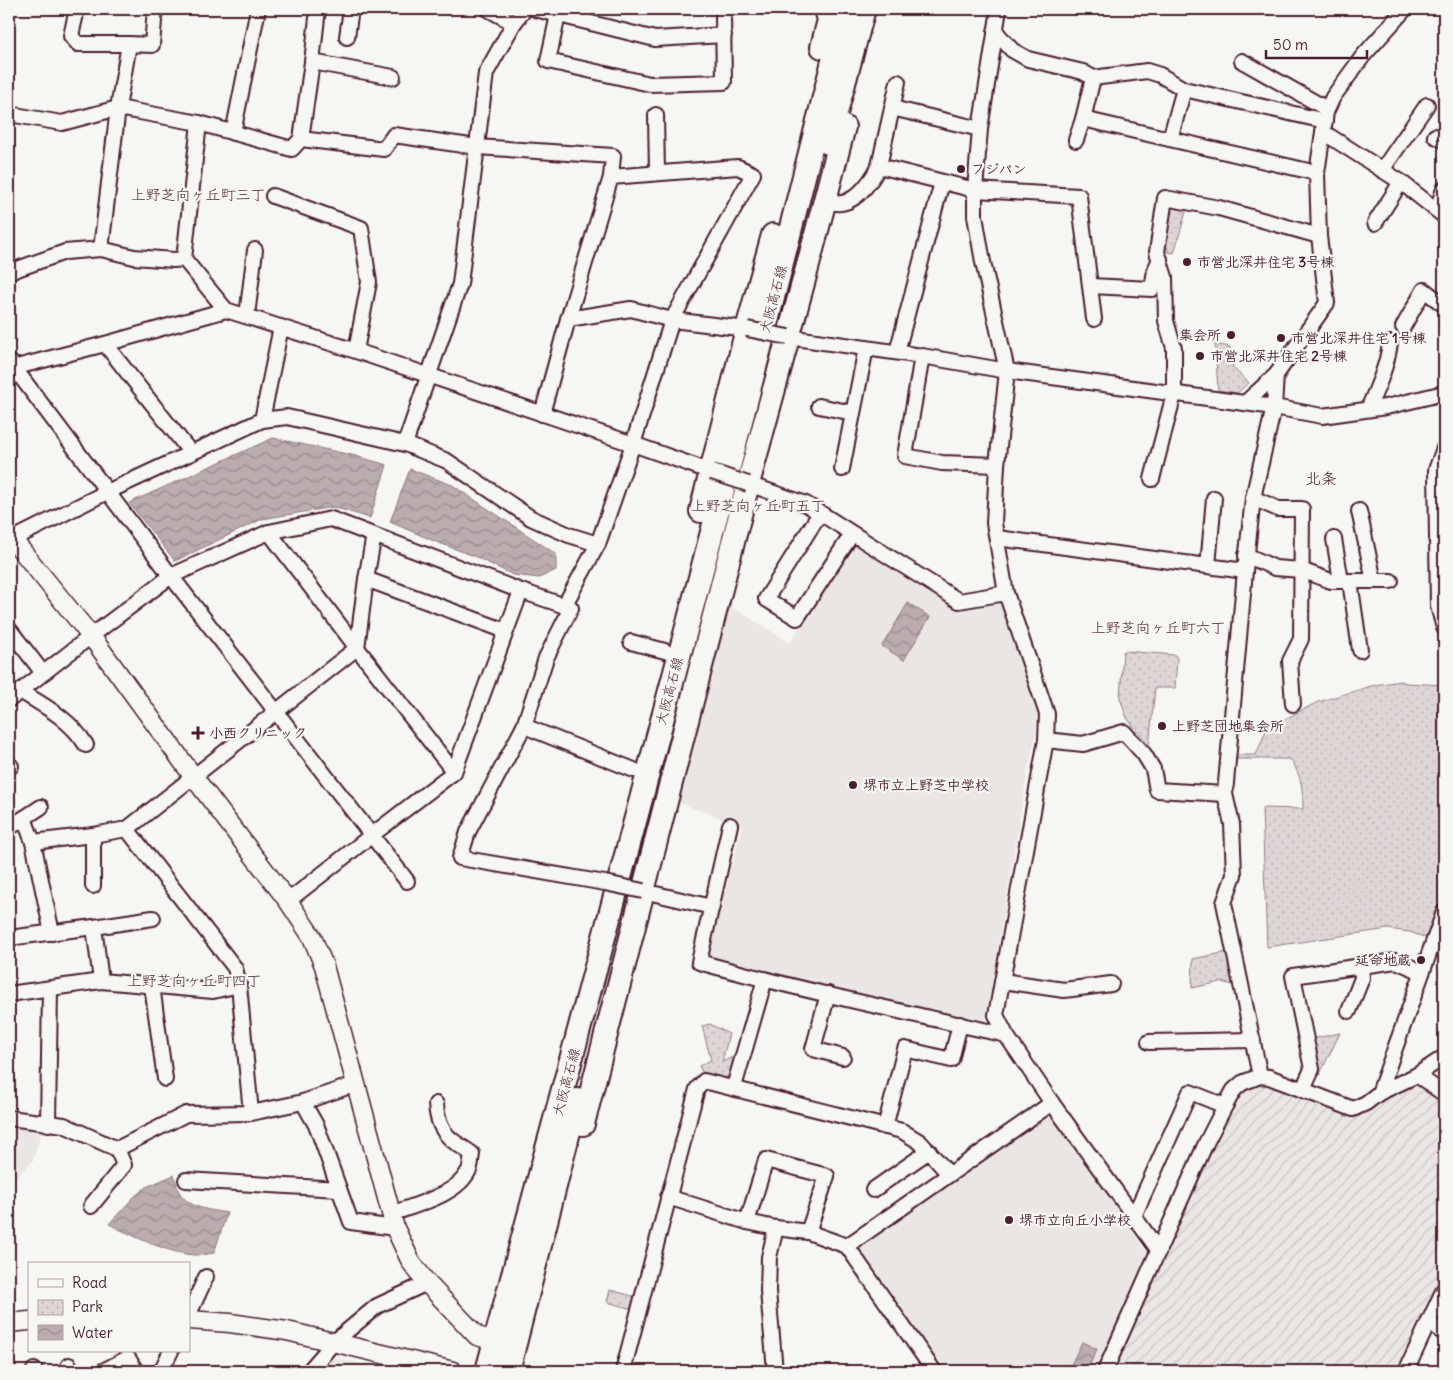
<svg xmlns="http://www.w3.org/2000/svg" width="1453" height="1380" font-family="Delius,'Klee One',sans-serif">
<style>
.built{fill:#e9e6e3}
.industrial{fill:url(#industrial-furrows)}
.park{fill:url(#park-dots);stroke:#947a80}
.water{fill:url(#water-waves);stroke:#8e747a}
.lines{fill:none;stroke-linecap:round;stroke-linejoin:round}
.minor-casing{stroke:#4a1f2b;stroke-width:18}
.tertiary-casing{stroke:#4a1f2b;stroke-width:21}
.primary-casing{stroke:#4a1f2b;stroke-width:26}
.minor{stroke:#f6f6f2;stroke-width:14}
.tertiary{stroke:#f6f6f2;stroke-width:18}
.primary{stroke:#f6f6f2;stroke-width:22}
.minor-bridge-casing{stroke:#4a1f2b;stroke-width:18;stroke-linecap:butt}
.minor-bridge{stroke:#f6f6f2;stroke-width:14}
.poi-dot{fill:#4a1f2b;stroke:#f6f6f2;stroke-width:2}
.labels{text-anchor:middle;stroke-width:4.5;stroke-linejoin:round;paint-order:stroke}
.poi-label{font-size:14px;font-weight:bold;fill:#4a1f2b;stroke:#f6f6f2;text-anchor:start}
.street-label{font-size:14px;fill:#4a1f2b;stroke:#f6f6f2}
.neighbourhood-label{font-size:15px;fill:#4a1f2b;stroke:#f6f6f2}
.quarter-label{font-size:16px;fill:#4a1f2b;stroke:#f6f6f2}
</style>
<defs>
<pattern id="industrial-furrows" width="10" height="10" patternUnits="userSpaceOnUse" patternTransform="scale(1.25)"><rect width="10" height="10" fill="#e9e6e3"/><path d="M-1 1l2-2M0 10L10 0M9 11l2-2" fill="none" stroke="#c9c5c3"/></pattern>
<pattern id="park-dots" width="8" height="8" patternUnits="userSpaceOnUse" patternTransform="scale(1.25)"><rect width="8" height="8" fill="#ddd6d5"/><path d="M2 2h.1M6 6h.1" fill="none" stroke="#bfb7b7" stroke-width="1.8" stroke-linecap="round"/></pattern>
<pattern id="water-waves" width="16" height="10" patternUnits="userSpaceOnUse" patternTransform="scale(1.25)"><rect width="16" height="10" fill="#bbadae"/><path d="M0 5q4-4 8 0t8 0" fill="none" stroke="#9a8c8e"/></pattern>
</defs>
<rect width="100%" height="100%" fill="#f6f6f2"/>
<filter id="ink" filterUnits="userSpaceOnUse"><feTurbulence type="fractalNoise" baseFrequency=".02" numOctaves="2"/><feDisplacementMap in="SourceGraphic" scale="10" xChannelSelector="R" yChannelSelector="G"/><feConvolveMatrix kernelMatrix="1 2 1 2 8 2 1 2 1" color-interpolation-filters="sRGB"/></filter>
<g filter="url(#ink)">
<g class="built">
<polygon points="856,546 959,609 995,600 999,601 1037,714 1036,734 1028,769 986,1020 982,1024 711,958 708,954 742,827 676,801 727,604 790,643 852,548"/>
<polygon points="1046,1114 1053,1115 1149,1256 1097,1371 947,1371 920,1336 859,1250 860,1243"/>
<polygon points="9,1124 42,1130 33,1160 9,1185"/>
<polygon points="331,1357 390,1371 320,1371"/>
</g>
<polygon class="industrial" points="1408,1082 1418,1082 1444,1101 1444,1272 1399,1371 1111,1371 1210,1150 1239,1097 1244,1091 1256,1084 1268,1084 1352,1117"/>
<g class="park">
<polygon points="1175,205 1187,208 1174,253 1168,252 1166,245 1170,209"/>
<polygon points="1215,344 1230,347 1233,368 1249,383 1237,393 1218,390"/>
<polygon points="1124,651 1175,655 1177,658 1175,688 1155,688 1149,746 1127,718 1120,698 1123,652"/>
<path d="M1401 681 1406 683 1444 685V898L1429 939 1410 932 1388 929 1267 947 1262 808 1303 809C1303 789 1302 776 1290 759H1235V755H1256L1267 728 1318 702 1375 685Z"/>
<polygon points="1227,952 1233,985 1221,982 1192,988 1193,959"/>
<polygon points="710,1024 729,1034 722,1062 735,1056 729,1076 724,1078 702,1072 699,1066 711,1060 702,1026"/>
<polygon points="1340,1033 1314,1086 1311,1080 1311,1039"/>
<polygon points="610,1290 636,1297 632,1309 607,1302"/>
</g>
<g class="water">
<polygon points="273,438 356,456 387,465 370,518 333,507 262,519 175,561 129,503"/>
<polygon points="410,469 452,485 556,554 556,570 539,578 513,575 474,556 434,541 390,522"/>
<polygon points="908,603 930,617 904,660 882,646"/>
<path d="M174 1175C176 1182 177 1189 181 1195 192 1209 211 1210 227 1213L214 1253C207 1254 200 1255 194 1255 167 1253 133 1236 109 1224L134 1197 146 1187Z"/>
<polygon points="1082,1342 1097,1349 1087,1371 1068,1371"/>
</g>
<g class="lines">
<g class="minor-casing">
<g id="minor">
<polyline points="77,9 71,36 78,44 129,44"/>
<polyline points="488,9 514,23"/>
<polyline points="535,9 655,39 724,35"/>
<polyline points="999,9 980,129 975,190 975,216 983,262 1007,371 997,465 994,523 1006,593 1047,714 1046,740 996,1015 1006,1035 1052,1103 1159,1251"/>
<polyline points="558,15 548,61 650,84 724,82 723,16"/>
<polyline points="995,31 1012,50 1028,59 1083,72 1093,78"/>
<polyline points="347,37 351,9"/>
<polyline points="1242,61 1327,109"/>
<polyline points="312,62 393,77"/>
<polyline points="892,108 980,129"/>
<polyline points="9,114 62,123 118,108 199,123 292,149 301,139 312,62 318,9"/>
<polyline points="656,115 657,173"/>
<polyline points="1083,119 1317,173"/>
<polyline points="199,123 184,259 226,310 356,351 633,444 712,472"/>
<polyline points="1323,132 1401,182 1444,216"/>
<polyline points="233,133 258,9"/>
<polyline points="1435,136 1444,140"/>
<polyline points="301,139 384,149 394,135 477,147 613,156 611,177"/>
<polyline points="1170,139 1184,89"/>
<polyline points="1076,140 1083,119 1093,78 1147,71 1160,75 1184,89 1325,121"/>
<polyline points="879,166 898,82"/>
<polygon points="738,167 753,174 672,320 631,309 568,319 611,177"/>
<polyline points="1382,170 1427,105"/>
<polyline points="273,196 361,228 369,282 356,351"/>
<path d="M825 202C830 202 837 204 842 203 858 200 872 180 879 166L975 190 1079 196 1094 319"/>
<polyline points="1437,210 1444,189"/>
<polyline points="1375,223 1401,182"/>
<polyline points="101,249 118,108 129,44 152,45 155,9"/>
<polyline points="9,272 65,252 101,249 134,257 174,260 184,259"/>
<polyline points="1090,286 1152,289 1155,270 1160,259"/>
<polyline points="247,316 255,250"/>
<polyline points="1403,327 1424,290 1444,305"/>
<polyline points="788,337 922,356 1007,371 1274,407 1322,416 1386,407 1444,393"/>
<polyline points="105,344 191,453"/>
<polyline points="897,352 942,182"/>
<polyline points="922,356 905,456 942,463 997,465"/>
<polyline points="9,361 171,576 407,881"/>
<polyline points="9,369 105,344 226,310"/>
<polyline points="1245,403 1276,375 1327,303 1319,236 1317,173 1326,112 1333,97 1363,56 1405,9"/>
<polyline points="819,406 853,413"/>
<path d="M1368 409C1377 388 1387 367 1390 343"/>
<polyline points="542,414 568,319"/>
<polyline points="262,420 281,327"/>
<polyline points="405,444 460,284 486,73 514,23 525,9"/>
<polyline points="1444,448 1436,470 1438,606 1444,628"/>
<polyline points="842,469 866,348"/>
<polyline points="1152,479 1174,394 1174,348 1166,321 1165,277 1157,252 1165,198 1219,208 1319,236"/>
<polyline points="748,484 806,504 959,601 1006,593"/>
<polyline points="1253,498 1278,509 1302,509 1301,639 1290,661 1293,704"/>
<polyline points="1359,511 1374,581"/>
<polyline points="820,513 766,599 797,618 852,534"/>
<polyline points="269,532 357,648 454,772"/>
<polyline points="997,538 1245,571"/>
<polyline points="1334,539 1341,581"/>
<polyline points="9,541 107,492 262,420 287,417 405,444 447,461 531,518 569,535 598,544"/>
<polyline points="1246,555 1275,568 1301,570 1331,581 1391,581"/>
<polyline points="1208,566 1214,498"/>
<polyline points="366,579 506,631"/>
<polyline points="1350,581 1360,650"/>
<polyline points="564,606 598,544 633,444 672,320 747,329"/>
<polyline points="9,629 43,673"/>
<polyline points="631,642 665,651"/>
<path d="M20 691C45 706 71 720 86 745"/>
<polyline points="9,700 91,636 171,576 269,532 331,519 521,591 571,608 546,658 524,726 468,832 460,858 605,883"/>
<polyline points="524,726 634,770"/>
<polyline points="1046,740 1083,744 1124,732 1144,754 1153,769 1157,790 1225,794 1245,571 1253,498 1274,407 1276,375"/>
<polyline points="9,766 11,766"/>
<polyline points="1225,794 1232,824 1234,875 1224,903 1260,1076"/>
<polyline points="24,818 33,842"/>
<path d="M730 825 699 962C800 990 903 1012 1006 1035"/>
<polyline points="9,828 41,807"/>
<polyline points="93,835 93,886"/>
<polyline points="643,891 712,907"/>
<polyline points="288,901 372,835 454,772 521,591"/>
<polyline points="94,927 153,918"/>
<polyline points="52,933 33,842 93,835 127,829"/>
<polyline points="9,938 94,927 101,981"/>
<polyline points="1002,981 1064,990 1111,984"/>
<polyline points="152,986 165,1079"/>
<polyline points="9,994 101,981 213,991 239,985"/>
<polyline points="828,994 813,1049 843,1057"/>
<polyline points="1349,1011 1362,978 1361,966"/>
<polyline points="1149,1042 1253,1040"/>
<polyline points="1417,1075 1444,1094"/>
<polyline points="734,1087 765,979"/>
<polyline points="1303,1089 1312,1069 1293,976 1396,961 1422,972"/>
<polyline points="1379,1093 1444,912"/>
<polyline points="303,1102 317,1127 351,1222 395,1228"/>
<polyline points="251,1113 239,985 235,968 127,829 357,648 366,579 374,535"/>
<polyline points="9,1118 64,1125 117,1149 186,1114 251,1113 303,1102 356,1084"/>
<polyline points="48,1124 50,989"/>
<polyline points="885,1127 905,1049 951,1060 960,1024"/>
<polyline points="186,1180 339,1189"/>
<polyline points="873,1190 929,1151"/>
<polyline points="668,1197 747,1222 776,1228 808,1232 847,1246 934,1371"/>
<polyline points="91,1206 124,1165 117,1149"/>
<path d="M391 1214C415 1205 458 1195 469 1170 471 1166 471 1159 472 1154 466 1149 458 1145 452 1140 440 1130 437 1118 436 1104"/>
<polyline points="1134,1216 1190,1092 1225,1106"/>
<polyline points="747,1222 766,1160 827,1176 808,1232"/>
<polyline points="847,1246 1052,1103"/>
<polyline points="189,1314 206,1277"/>
<polyline points="1429,1323 1444,1333"/>
<polyline points="34,1370 36,1371"/>
<polyline points="65,1371 69,1365"/>
<polyline points="103,1371 128,1358 136,1371"/>
<polyline points="161,1371 171,1351"/>
<polyline points="309,1371 334,1342 377,1306 427,1283"/>
<polyline points="623,1371 697,1089 704,1081 902,1131 920,1142 949,1174"/>
<polyline points="775,1371 768,1291 769,1257 776,1228"/>
<polyline points="1105,1371 1206,1143 1225,1106 1234,1090 1242,1083 1260,1076 1269,1077 1353,1109 1366,1103 1379,1093 1417,1075 1444,1057"/>
<polyline points="1406,1371 1444,1289"/>
</g>
</g>
<g class="tertiary-casing">
<g id="tertiary">
<polyline points="9,535 91,636 193,776 288,901 312,937 324,966 395,1228 411,1262 427,1283 477,1336 495,1341"/>
<polyline points="189,1320 230,1323 287,1331 453,1371"/>
<polyline points="9,1323 29,1321"/>
</g>
</g>
<g class="primary-casing">
<g id="primary">
<polyline points="822,47 829,20 826,9"/>
<polyline points="828,143 864,9"/>
<polyline points="701,511 747,329 773,235"/>
<polyline points="583,1124 748,484 808,265 844,127"/>
<path d="M487 1371C609 918 733 465 846 9"/>
<polyline points="508,1371 577,1100"/>
</g>
</g>
<use href="#minor" class="minor"/>
<use href="#tertiary" class="tertiary"/>
<use href="#primary" class="primary"/>
<g class="minor-bridge-casing">
<g id="minor-bridge">
<polyline points="747,329 788,337"/>
<polyline points="712,472 748,484"/>
<polyline points="605,883 643,891"/>
</g>
</g>
<use href="#minor-bridge" class="minor-bridge"/>
</g>
</g>
<g class="poi-dot">
<circle cx="961" cy="169" r="5"/>
<circle cx="1187" cy="262" r="5"/>
<circle cx="1231" cy="335" r="5"/>
<circle cx="1281" cy="338" r="5"/>
<circle cx="1200" cy="356" r="5"/>
<circle cx="1162" cy="726" r="5"/>
<path d="M195.5 725.5h5v5h5v5h-5v5h-5v-5h-5v-5h5z"/>
<circle cx="853" cy="785" r="5"/>
<circle cx="1421" cy="960" r="5"/>
<circle cx="1009" cy="1220" r="5"/>
</g>
<g class="labels">
<g class="poi-label">
<text x="971" y="174">フジパン</text>
<text x="1197" y="267">市営北深井住宅 3号棟</text>
<text x="1221" y="340" text-anchor="end">集会所</text>
<text x="1291" y="343">市営北深井住宅 1号棟</text>
<text x="1210" y="361">市営北深井住宅 2号棟</text>
<text x="1172" y="731">上野芝団地集会所</text>
<text x="209" y="738">小西クリニック</text>
<text x="863" y="790">堺市立上野芝中学校</text>
<text x="1411" y="965" text-anchor="end">延命地蔵</text>
<text x="1019" y="1225">堺市立向丘小学校</text>
</g>
<g class="street-label">
<text transform="translate(773 299) rotate(-75)" y="5">大阪高石線</text>
<text transform="translate(669 691) rotate(-75)" y="5">大阪高石線</text>
<text transform="translate(566 1082) rotate(-75)" y="5">大阪高石線</text>
</g>
<g class="neighbourhood-label">
<text x="198" y="200">上野芝向ヶ丘町三丁</text>
<text x="758" y="511">上野芝向ヶ丘町五丁</text>
<text x="1158" y="633">上野芝向ヶ丘町六丁</text>
<text x="194" y="986">上野芝向ヶ丘町四丁</text>
</g>
<g class="quarter-label">
<text x="1321" y="484">北条</text>
</g>
</g>
<rect width="1453" height="1380" fill="none" stroke="#f6f6f2" stroke-width="30"/>
<rect x="15" y="15" width="1423" height="1350" fill="none" stroke="#4a1f2b" stroke-width="2" filter="url(#ink)"/>
<rect x="28" y="1262" width="162" height="90" fill="#f6f6f2" stroke="#b1a0a2"/>
<rect x="38" y="1279" width="25" height="8" fill="#f6f6f2" stroke="#b1a0a2"/>
<text x="72" y="1288" font-size="15" fill="#4a1f2b">Road</text>
<rect x="38" y="1300" width="25" height="15" fill="url(#park-dots)" stroke="#b1a0a2"/>
<text x="72" y="1312" font-size="15" fill="#4a1f2b">Park</text>
<rect x="38" y="1325" width="25" height="15" fill="url(#water-waves)" stroke="#b1a0a2"/>
<text x="72" y="1338" font-size="15" fill="#4a1f2b">Water</text>
<path d="M1266 50v8h101v-8" fill="none" stroke="#4a1f2b" stroke-width="2.5"/>
<text x="1273" y="50" font-size="15" fill="#4a1f2b" stroke="#f6f6f2" stroke-width="4" paint-order="stroke">50 m</text>
</svg>
